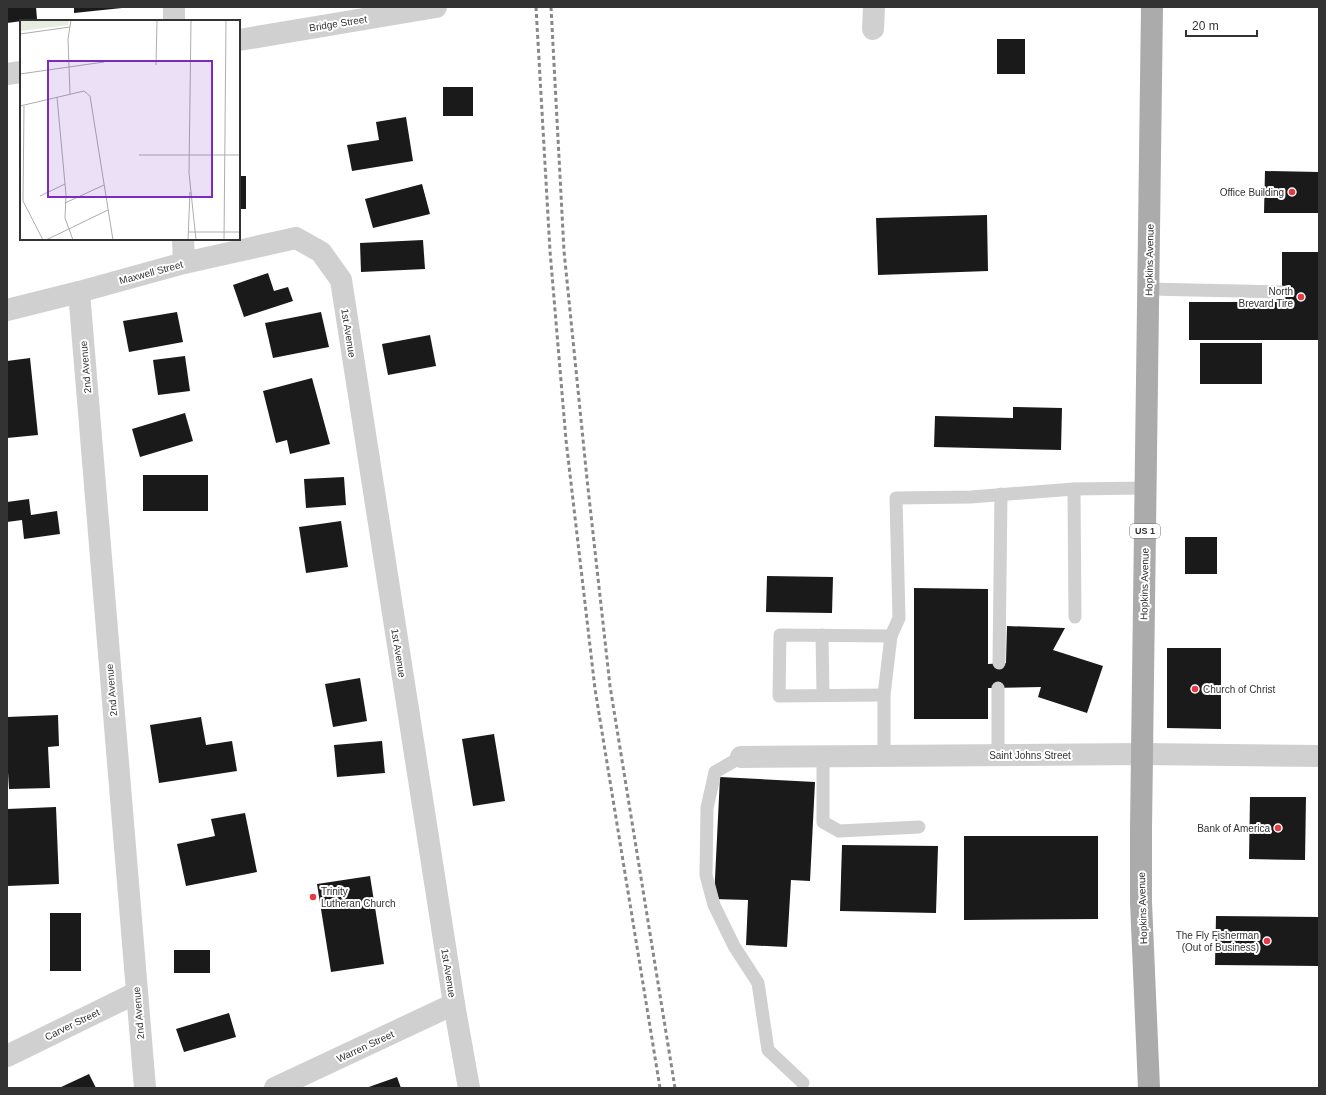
<svg xmlns="http://www.w3.org/2000/svg" width="1326" height="1095" font-family="Arial,sans-serif">
<style>
.building{fill:#1a1a1a}
.lines{fill:none;stroke-linecap:round;stroke-linejoin:round}
.service{stroke:#d0d0d0;stroke-width:13}
.minor{stroke:#d0d0d0;stroke-width:22}
.primary{stroke:#ababab;stroke-width:22}
.rail{stroke:#888;stroke-width:3;stroke-dasharray:4 3;stroke-linecap:butt}
.poi-dot{fill:#e63946;stroke:#fff;stroke-width:1.5}
.labels{text-anchor:middle;stroke-width:4;stroke-linejoin:round;paint-order:stroke}
.shield{fill:#fff;stroke:#707070;stroke-width:1}
.shield-label{font-size:9px;font-weight:bold;fill:#333}
.street-label{font-size:10px;fill:#333;stroke:#fff}
.poi-label{font-size:10px;fill:#333;stroke:#fff;text-anchor:end}
.inset-road{fill:none;stroke:#adadad;stroke-width:1}
.view{fill:#7b2cbf;fill-opacity:0.15;stroke:#7b2cbf;stroke-width:2}
.inset-edge{fill:none;stroke:#333;stroke-width:2}
</style>
<rect width="100%" height="100%" fill="#fff"/>
<g class="building">
<polygon points="7,7 36,7 37,19 7,23"/>
<polygon points="74,7 122,7 122,8 74,13"/>
<rect x="997" y="39" width="28" height="35"/>
<rect x="443" y="87" width="30" height="29"/>
<polygon points="406,117 413,161 352,171 347,145 379,140 376,122"/>
<polygon points="1265,171 1319,172 1319,213 1264,213"/>
<rect x="239" y="176" width="7" height="33"/>
<polygon points="422,184 430,214 373,228 365,199"/>
<polygon points="987,215 988,271 878,275 876,218"/>
<polygon points="423,240 425,269 361,272 360,243"/>
<polygon points="1282,252 1319,252 1319,340 1189,340 1189,302 1282,302"/>
<polygon points="268,273 274,291 288,287 293,301 244,317 233,285"/>
<polygon points="177,312 183,342 129,352 123,321"/>
<polygon points="321,312 329,347 273,358 265,323"/>
<polygon points="430,335 436,366 388,375 382,344"/>
<rect x="1200" y="343" width="62" height="41"/>
<polygon points="185,356 190,391 158,395 153,360"/>
<polygon points="30,358 38,435 7,438 7,361"/>
<polygon points="312,378 330,444 290,454 287,440 276,443 263,391"/>
<polygon points="1013,407 1062,408 1061,450 934,447 935,416 1013,418"/>
<polygon points="185,413 193,441 140,457 132,429"/>
<rect x="143" y="475" width="65" height="36"/>
<polygon points="344,477 346,505 306,508 304,479"/>
<polygon points="29,499 31,515 57,511 60,534 24,539 22,520 7,522 7,502"/>
<polygon points="341,521 348,567 306,573 299,527"/>
<rect x="1185" y="537" width="32" height="37"/>
<polygon points="767,576 833,577 832,613 766,612"/>
<polygon points="914,588 988,589 988,664 1006,663 1007,626 1065,628 1053,650 1103,666 1087,713 1038,697 1041,687 988,688 988,719 914,719"/>
<polygon points="1167,648 1221,648 1221,729 1167,728"/>
<polygon points="360,678 367,721 333,727 325,684"/>
<polygon points="58,715 59,746 48,747 50,788 9,789 7,755 7,717"/>
<polygon points="201,717 206,745 232,741 237,771 159,783 150,725"/>
<polygon points="494,734 505,801 473,806 462,739"/>
<polygon points="382,741 385,773 337,777 334,745"/>
<polygon points="720,777 815,782 810,881 791,880 787,947 746,945 748,900 714,899"/>
<polygon points="1250,797 1306,797 1305,860 1249,859"/>
<polygon points="56,807 59,884 7,886 7,809"/>
<polygon points="245,813 257,872 186,886 177,844 215,836 211,819"/>
<polygon points="964,836 1098,836 1098,919 964,920"/>
<polygon points="842,845 938,846 936,913 840,911"/>
<polygon points="370,876 384,964 331,972 317,884"/>
<rect x="50" y="913" width="31" height="58"/>
<polygon points="1216,916 1319,917 1319,966 1215,965"/>
<rect x="174" y="950" width="36" height="23"/>
<polygon points="229,1013 236,1037 184,1052 176,1029"/>
<polygon points="89,1074 96,1088 59,1088"/>
<polygon points="397,1077 401,1088 366,1088"/>
</g>
<g class="lines">
<g class="service">
<polyline points="1148,289 1282,292"/>
<polyline points="1074,489 1075,617"/>
<polyline points="822,635 823,695"/>
<polyline points="999,663 1001,494"/>
<polyline points="884,695 779,696 780,635 891,636"/>
<polyline points="998,755 998,688"/>
<polyline points="823,756 823,822 839,831 919,827"/>
<polyline points="884,756 884,695 891,636 899,618 896,498 971,497 1074,489 1145,488"/>
<polyline points="741,757 715,772 707,808 706,875 714,905 734,946 758,983 768,1050 803,1083"/>
</g>
<g class="minor">
<polyline points="174,7 174,21"/>
<polyline points="873,29 874,7"/>
<polyline points="239,40 436,7"/>
<polyline points="7,74 21,72"/>
<polyline points="183,239 184,263"/>
<polyline points="79,292 145,1088"/>
<polyline points="7,310 79,292 184,263 296,238 321,252 341,280 454,1004 469,1088"/>
<polyline points="741,757 1142,754 1319,756"/>
<polyline points="7,1056 136,993"/>
<polyline points="275,1088 454,1004"/>
</g>
<polyline class="primary" points="1149,1088 1141,902 1141,829 1152,7"/>
<g class="rail">
<polyline points="536,7 550,251 566,440 595,689 660,1088"/>
<polyline points="551,7 564,251 587,479 610,686 675,1088"/>
</g>
</g>
<g class="poi-dot">
<circle cx="1292" cy="192" r="4"/>
<circle cx="1301" cy="297" r="4"/>
<circle cx="1195" cy="689" r="4"/>
<circle cx="1278" cy="828" r="4"/>
<circle cx="313" cy="897" r="4"/>
<circle cx="1267" cy="941" r="4"/>
</g>
<g class="labels">
<rect class="shield" x="1130" y="524" width="30" height="14" rx="3"/>
<g class="shield-label">
<text x="1145" y="534">US 1</text>
</g>
<g class="street-label">
<text transform="translate(338 23) rotate(-9)" y="4">Bridge Street</text>
<text transform="translate(1149 260) rotate(-89)" y="4">Hopkins Avenue</text>
<text transform="translate(151 272) rotate(-15)" y="4">Maxwell Street</text>
<text transform="translate(349 333) rotate(81)" y="4">1st Avenue</text>
<text transform="translate(85 367) rotate(-95)" y="4">2nd Avenue</text>
<text transform="translate(1144 584) rotate(-89)" y="4">Hopkins Avenue</text>
<text transform="translate(399 653) rotate(81)" y="4">1st Avenue</text>
<text transform="translate(111 690) rotate(-95)" y="4">2nd Avenue</text>
<text x="1030" y="759">Saint Johns Street</text>
<text transform="translate(1142 908) rotate(-92)" y="4">Hopkins Avenue</text>
<text transform="translate(449 973) rotate(81)" y="4">1st Avenue</text>
<text transform="translate(138 1013) rotate(-95)" y="4">2nd Avenue</text>
<text transform="translate(72 1024) rotate(-26)" y="4">Carver Street</text>
<text transform="translate(365 1046) rotate(-25)" y="4">Warren Street</text>
</g>
<g class="poi-label">
<text x="1284" y="196">Office Building</text>
<text x="1293" y="295">North<tspan x="1293" dy="12">Brevard Tire</tspan></text>
<text x="1203" y="693" text-anchor="start">Church of Christ</text>
<text x="1270" y="832">Bank of America</text>
<text x="321" y="895" text-anchor="start">Trinity<tspan x="321" dy="12">Lutheran Church</tspan></text>
<text x="1259" y="939">The Fly Fisherman<tspan x="1259" dy="12">(Out of Business)</tspan></text>
</g>
</g>
<g transform="translate(20 20)">
<rect width="220" height="220" fill="#fff"/>
<path d="M0 0H49L48 5 0 11Z" fill="#e6ecdf"/>
<path class="inset-road" d="M171 0 169 153 176 220M0 14 50 7M136 45 137 0M0 54 84 42M50 74 48 19 51 0M37 77 46 175 45 198 53 220M0 86 64 71 70 76 93 220M4 86 3 181 23 220M119 135H220M20 176 45 164M45 183 84 165M168 212H220M26 220 88 190M168 220 170 172M204 220 206 0"/>
<path class="view" d="M28 41H192V177H28Z"/>
<rect width="220" height="220" class="inset-edge"/>
</g>
<rect width="1326" height="1095" fill="none" stroke="#333333" stroke-width="16"/>
<path d="M1186 30v6h71v-6" fill="none" stroke="#333333" stroke-width="2"/>
<text x="1192" y="30" font-size="12" fill="#333333" stroke="#ffffff" stroke-width="3" paint-order="stroke">20 m</text>
</svg>
